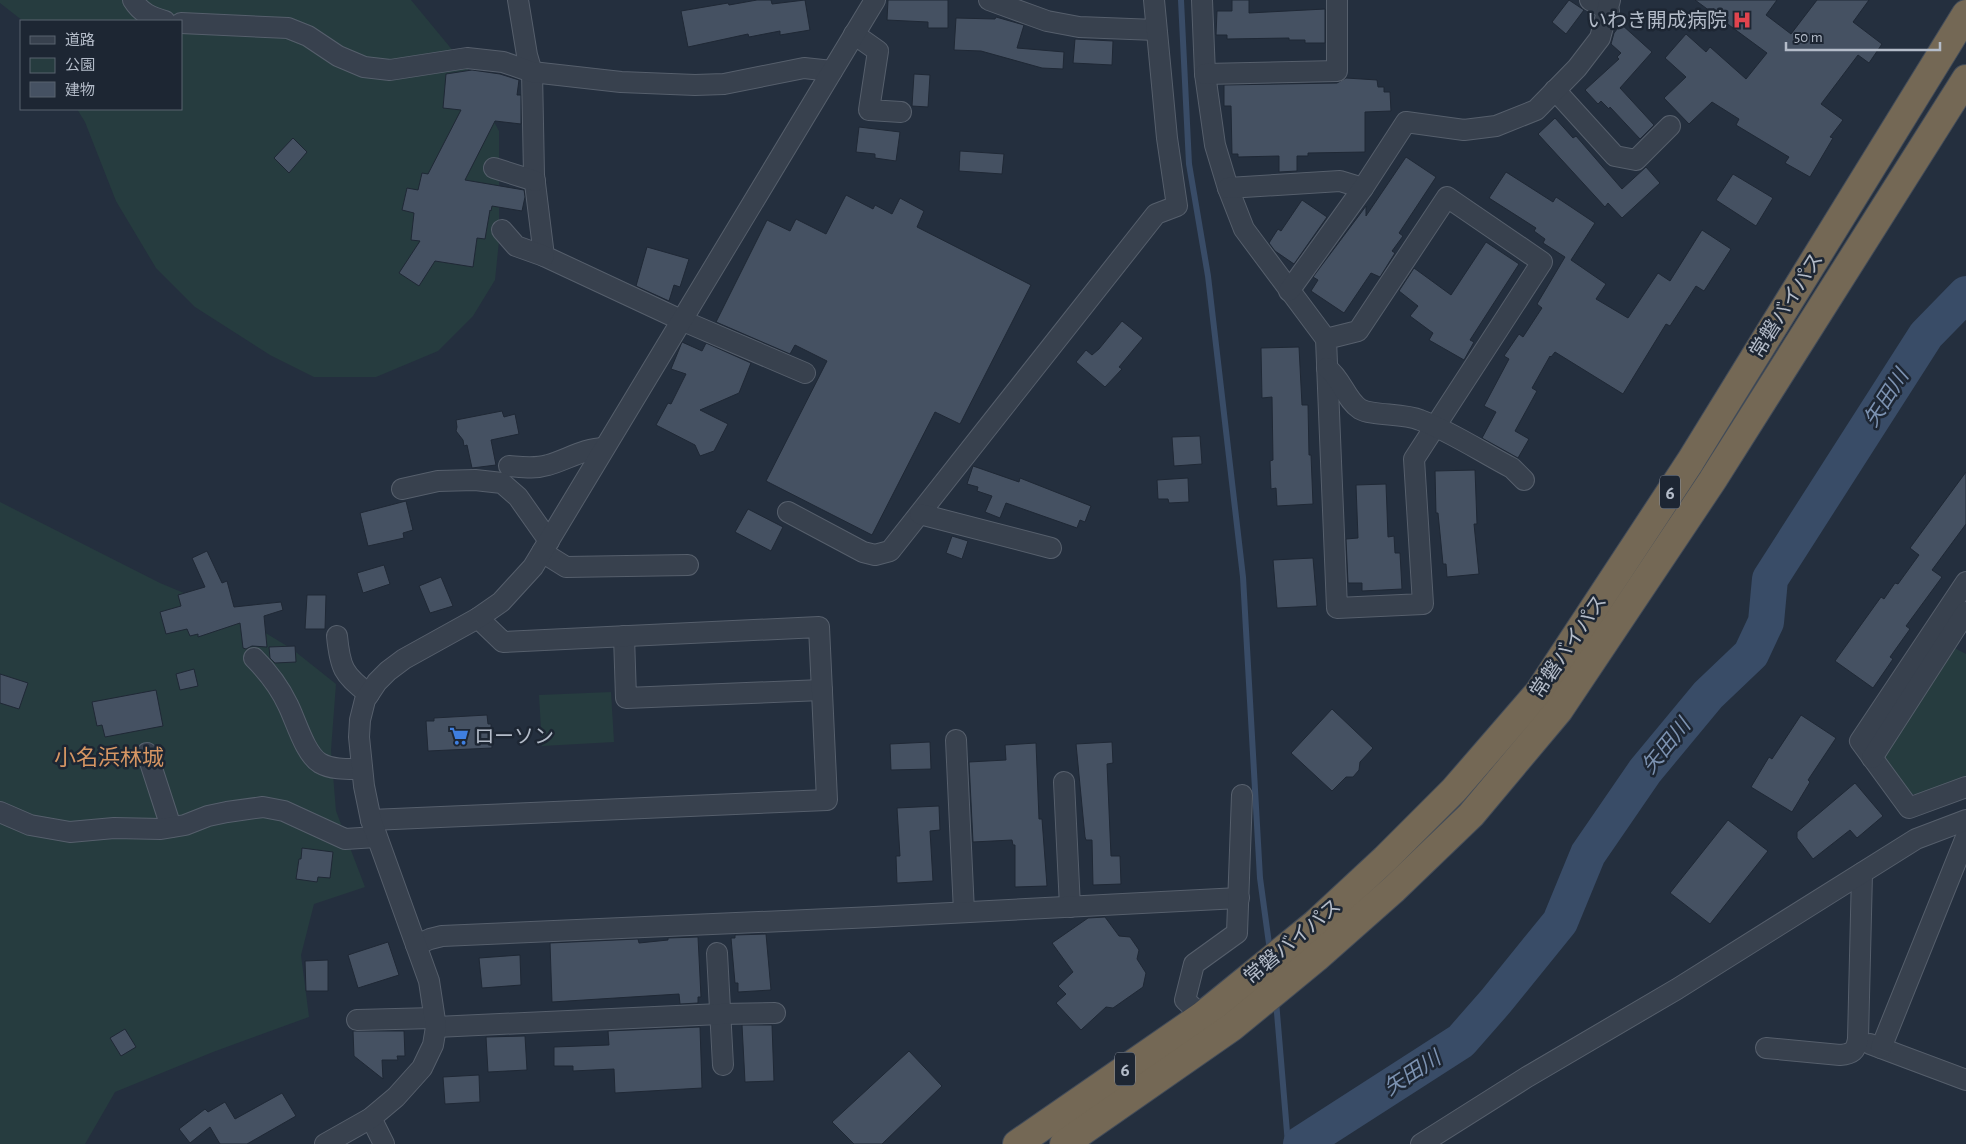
<svg xmlns="http://www.w3.org/2000/svg" width="1966" height="1144" font-family="'Alegreya Sans','Noto Sans JP',sans-serif">
<style>
.green{fill:#263c3f}
.lines{fill:none;stroke-linecap:round;stroke-linejoin:round}
.stream{stroke:#394c67;stroke-width:6}
.river{stroke:#394c67;stroke-width:36}
.building{fill:#455162;stroke:#1f2835}
.street-casing{stroke:#565f6c;stroke-width:22}
.highway-casing{stroke:#434c59;stroke-width:30}
.street{stroke:#38414e;stroke-width:20}
.highway{stroke:#746855;stroke-width:28}
.labels{text-anchor:middle;stroke-width:5;stroke-linejoin:round;paint-order:stroke}
.shield{fill:#1d2633;stroke:#878f9c;stroke-width:1}
.shield-label{font-size:19px;font-weight:bold;fill:#b4bcc9}
.poi-label{font-size:20px;fill:#b4bcc9;stroke:#1d2633;text-anchor:end}
.street-label{font-size:20px;fill:#b4bcc9;stroke:#1d2633}
.water-label{font-size:21px;font-style:italic;fill:#7c92b1;stroke:#1d2633}
.quarter-label{font-size:22px;fill:#d59563;stroke:#1d2633}
</style>
<rect width="100%" height="100%" fill="#242f3e"/>
<g class="green">
<polygon points="0,0 411,0 468,69 482,100 499,131 499,241 495,280 473,316 438,351 376,377 314,377 270,355 195,307 156,268 116,201 85,122 77,109 181,109 181,21 23,21 0,3"/>
<polygon points="0,502 160,583 234,614 292,649 336,684 331,750 336,811 365,887 314,904 301,955 309,1017 213,1052 115,1092 85,1144 0,1144"/>
<polygon points="1941,641 1966,654 1966,778 1921,794 1912,794 1873,745"/>
<polygon points="611,692 614,742 542,746 539,695"/>
</g>
<g class="lines">
<g class="stream">
<polyline points="1181,0 1189,164 1208,276 1243,577 1260,878 1270,951"/>
<polyline points="1276,1001 1288,1144"/>
</g>
<polyline class="river" points="1301,1144 1461,1041 1496,1001 1560,922 1588,854 1645,771 1708,695 1751,654 1766,622 1770,579 1926,335 1966,294"/>
</g>
<g class="building">
<polygon points="757,0 771,0 772,4 805,0 810,30 780,35 780,31 749,37 748,34 688,47 681,11 728,3 729,5"/>
<polygon points="888,0 948,0 948,28 928,28 928,22 887,20"/>
<polygon points="1232,0 1249,0 1249,13 1325,9 1325,43 1305,43 1305,40 1289,40 1289,38 1227,39 1227,35 1216,35 1217,11 1232,11"/>
<polygon points="1569,0 1584,10 1566,34 1552,22"/>
<polygon points="1695,0 1777,0 1766,15 1791,34 1817,0 1869,0 1853,22 1882,44 1869,63 1858,55 1821,104 1843,120 1830,137 1833,138 1810,177 1785,163 1789,157 1736,125 1739,119 1712,102 1689,124 1664,98 1686,77 1665,58 1686,34 1706,52 1710,47 1746,79 1767,53"/>
<polygon points="996,17 1024,25 1017,48 1064,52 1063,69 1042,68 981,51 954,50 956,18 995,19"/>
<polygon points="1621,24 1652,52 1620,88 1654,125 1640,139 1610,107 1609,109 1601,101 1598,104 1585,90 1619,59 1617,57 1621,53 1611,44 1614,33"/>
<polygon points="1075,39 1113,41 1112,65 1073,63"/>
<polygon points="472,70 500,74 519,80 517,95 521,95 521,124 495,121 465,180 524,190 525,197 522,211 492,206 491,211 490,210 485,239 477,238 473,267 435,261 419,286 399,273 420,241 411,240 414,213 402,210 407,188 418,190 422,173 428,174 461,110 443,108 446,74"/>
<polygon points="914,74 930,75 928,107 912,106"/>
<polygon points="1346,78 1377,80 1378,87 1384,87 1384,92 1390,92 1391,111 1365,112 1365,152 1308,153 1308,156 1297,156 1297,171 1279,172 1279,156 1238,157 1238,154 1232,154 1231,106 1224,106 1224,85 1337,83"/>
<polygon points="1555,118 1573,138 1576,136 1622,189 1646,167 1660,183 1622,218 1608,203 1605,207 1538,134"/>
<polygon points="859,127 900,132 896,161 875,158 875,154 856,152"/>
<polygon points="293,138 307,152 289,173 274,158"/>
<polygon points="960,151 1004,154 1002,174 959,171"/>
<polygon points="1406,157 1436,177 1399,233 1403,236 1392,251 1395,253 1380,277 1371,273 1344,313 1311,291 1318,280 1313,277 1366,206 1366,216"/>
<polygon points="1506,172 1553,202 1556,197 1595,223 1571,260 1606,284 1596,299 1628,318 1658,273 1670,281 1702,230 1731,249 1704,291 1696,286 1670,326 1666,324 1623,394 1555,352 1551,357 1550,356 1532,388 1537,391 1515,431 1529,439 1518,458 1482,438 1496,412 1484,406 1509,359 1504,356 1519,334 1523,337 1542,308 1537,304 1565,257 1543,243 1545,239 1534,231 1536,228 1489,198"/>
<polygon points="1733,174 1773,198 1756,226 1716,200"/>
<polygon points="846,195 873,209 875,205 892,214 900,198 924,211 917,227 1031,285 960,424 935,412 872,535 766,481 827,361 795,345 790,354 716,322 767,220 790,231 796,219 826,234"/>
<polygon points="1302,200 1327,217 1294,264 1275,251 1269,243 1278,229 1281,231"/>
<polygon points="1486,242 1519,264 1470,340 1474,342 1464,360 1429,340 1433,333 1410,316 1418,306 1399,291 1414,268 1451,295"/>
<polygon points="647,247 689,259 680,287 674,285 669,301 636,286"/>
<polygon points="1122,321 1143,338 1119,367 1122,369 1105,387 1076,362 1086,350 1092,355 1099,349"/>
<polygon points="682,342 702,351 706,343 751,363 739,393 700,410 728,424 714,451 700,456 695,445 656,425 668,403 671,404 686,374 671,369"/>
<polygon points="1299,347 1302,405 1308,405 1309,455 1311,455 1313,504 1277,506 1276,488 1271,489 1270,461 1273,460 1272,397 1262,398 1261,348"/>
<polygon points="502,411 504,417 515,414 519,434 491,440 496,465 472,468 467,445 464,446 463,440 456,431 457,427 456,420"/>
<polygon points="1200,436 1202,464 1174,466 1172,437"/>
<polygon points="973,466 1019,482 1020,478 1091,506 1085,522 1080,520 1077,528 1006,503 1000,518 985,512 992,496 977,491 978,487 967,484"/>
<polygon points="1475,470 1477,524 1474,524 1479,574 1447,577 1446,564 1443,564 1438,513 1436,513 1435,471"/>
<polygon points="1966,472 1966,524 1932,570 1942,577 1906,626 1910,629 1890,657 1893,659 1873,688 1835,661 1881,597 1884,599 1895,583 1898,584 1919,555 1910,548"/>
<polygon points="1188,478 1189,502 1169,503 1168,499 1158,499 1157,480"/>
<polygon points="1386,484 1388,537 1394,536 1395,553 1400,553 1402,589 1362,591 1362,583 1348,583 1346,539 1358,538 1356,485"/>
<polygon points="406,501 413,530 403,533 404,538 368,546 360,513"/>
<polygon points="748,509 783,527 771,551 735,532"/>
<polygon points="952,536 968,541 962,559 946,553"/>
<polygon points="207,551 222,583 227,581 234,607 281,602 283,610 264,616 267,647 252,646 246,649 243,648 240,623 198,637 198,634 190,636 187,629 166,634 160,612 181,606 178,595 205,587 192,558"/>
<polygon points="1313,558 1317,606 1277,608 1273,560"/>
<polygon points="384,565 390,584 363,593 357,573"/>
<polygon points="441,577 453,606 430,613 419,586"/>
<polygon points="307,595 326,595 325,629 305,629"/>
<polygon points="295,646 296,662 275,663 270,658 269,647"/>
<polygon points="194,669 198,686 180,690 176,674"/>
<polygon points="0,674 28,683 19,709 0,703"/>
<polygon points="156,690 163,726 105,737 102,725 97,726 92,702"/>
<polygon points="1332,709 1373,748 1360,762 1359,770 1353,777 1346,777 1332,791 1291,753"/>
<polygon points="487,715 488,724 491,724 492,748 428,751 426,721 434,721 434,718"/>
<polygon points="1801,715 1836,738 1808,780 1810,782 1792,812 1751,787 1769,757 1772,759"/>
<polygon points="930,742 931,769 891,770 890,744"/>
<polygon points="1112,742 1113,763 1107,764 1111,856 1120,856 1121,884 1093,885 1092,840 1086,840 1085,837 1076,744"/>
<polygon points="1036,743 1039,819 1042,819 1047,886 1015,887 1015,845 1013,845 1012,840 973,842 969,762 1006,760 1005,745"/>
<polygon points="1855,783 1883,816 1857,838 1850,830 1813,859 1797,838 1797,832"/>
<polygon points="939,806 940,830 930,831 933,881 897,883 896,856 900,856 897,808"/>
<polygon points="1728,820 1768,851 1710,924 1670,893"/>
<polygon points="302,848 333,852 330,878 318,877 317,882 296,879 299,859 301,859"/>
<polygon points="1105,917 1119,936 1130,937 1139,950 1137,959 1146,973 1143,987 1113,1008 1106,1007 1081,1030 1056,1003 1066,994 1058,986 1073,972 1052,943 1088,918"/>
<polygon points="766,934 771,990 738,992 738,983 735,983 731,938 735,938 735,935"/>
<polygon points="698,937 701,997 698,997 698,1003 680,1004 679,994 552,1002 550,943 638,939 639,943 668,940 668,938"/>
<polygon points="388,942 399,975 358,988 348,955"/>
<polygon points="520,955 521,985 482,988 479,958"/>
<polygon points="328,960 328,991 306,991 305,961"/>
<polygon points="742,1025 772,1025 774,1081 745,1082"/>
<polygon points="700,1027 702,1088 615,1093 614,1069 573,1071 573,1066 554,1066 554,1047 609,1045 608,1031"/>
<polygon points="125,1029 136,1047 121,1056 110,1038"/>
<polygon points="353,1031 404,1031 405,1056 397,1056 398,1060 382,1060 383,1079 354,1056"/>
<polygon points="525,1036 527,1070 488,1072 486,1037"/>
<polygon points="909,1051 942,1086 882,1144 854,1144 832,1122"/>
<polygon points="479,1075 480,1102 445,1104 443,1077"/>
<polygon points="282,1093 296,1116 247,1144 220,1144 210,1127 190,1143 179,1129 205,1109 208,1112 225,1102 235,1119"/>
</g>
<g class="lines">
<g class="street-casing">
<g id="street">
<path d="M133 0C141 13 151 17 165 21"/>
<polyline points="518,0 527,55 532,72 534,175 544,256 681,320 805,373"/>
<polyline points="989,0 1047,21 1079,27 1156,30"/>
<polyline points="1202,0 1205,74 1215,145 1228,188 1244,229 1326,339 1337,608 1423,604 1414,459 1542,262 1447,197 1358,331 1326,339"/>
<polyline points="1590,0 1609,11"/>
<polyline points="181,23 288,28 308,36 338,56 364,67 390,70 467,58 503,62 532,72 621,82 695,85 724,84 804,68 832,71"/>
<polyline points="854,34 878,51 869,110 901,112"/>
<polyline points="1205,74 1337,71 1337,0"/>
<polyline points="1555,90 1615,156 1636,160 1670,126"/>
<polyline points="494,168 535,181"/>
<polyline points="1228,188 1340,181 1363,188"/>
<polyline points="502,230 516,246 544,256"/>
<polyline points="1289,291 1363,188 1406,122 1464,130 1496,126 1536,110 1577,68 1600,38 1610,0"/>
<path d="M1327 368C1342 379 1346 400 1360 409 1372 416 1403 413 1420 420 1450 431 1483 453 1512 468L1524 480"/>
<path d="M509 466C522 467 535 469 548 465 566 460 585 448 604 448"/>
<polyline points="402,489 438,481 475,480 502,483 518,497 549,541"/>
<polyline points="788,512 863,552 875,555 890,551 1156,214 1177,206 1167,138 1154,0"/>
<polyline points="920,514 1051,548"/>
<polyline points="542,552 566,567 688,565"/>
<polyline points="1966,582 1860,741 1909,808 1966,787"/>
<path d="M337 636C340 667 343 675 369 694"/>
<polyline points="624,636 626,698 822,690"/>
<path d="M254 658C267 671 280 688 288 705 296 721 305 754 320 763 332 770 349 769 362 769"/>
<polyline points="956,740 964,912"/>
<polyline points="147,753 171,827"/>
<polyline points="1872,758 1966,612"/>
<polyline points="1064,782 1070,907"/>
<polyline points="0,812 30,825 70,832 114,828 161,829 185,825 208,816 227,812 263,807 284,811 345,839 376,837"/>
<polyline points="371,820 827,800 819,627 503,642 478,618"/>
<polyline points="416,945 430,939 442,936 874,917 1239,898"/>
<polyline points="717,953 723,1065"/>
<polyline points="1202,1016 1185,1000 1194,964 1237,933 1242,795"/>
<polyline points="357,1020 434,1018"/>
<polyline points="436,1027 720,1014 775,1013"/>
<polyline points="1870,1044 1966,1080"/>
<path d="M1766 1048 1840 1055C1852 1054 1856 1051 1858 1039L1862 873"/>
<polyline points="1881,1048 1966,837"/>
<polyline points="371,1118 384,1144"/>
<polyline points="325,1144 371,1118 396,1097 422,1068 433,1045 436,1027 429,981 371,820 364,786 359,737 360,720 365,700 377,682 388,671 404,659 478,618 501,602 533,567 875,0"/>
<polyline points="1421,1144 1527,1077 1677,989 1916,839 1966,820"/>
</g>
</g>
<g class="highway-casing">
<g id="highway">
<polyline points="1017,1144 1202,1016 1315,924 1385,859 1454,790 1539,692 1690,462 1966,14"/>
<polyline points="1064,1144 1232,1027 1316,958 1394,889 1471,815 1559,710 1712,481 1966,79"/>
</g>
</g>
<use href="#street" class="street"/>
<use href="#highway" class="highway"/>
</g>
<defs>
<g id="hospital-bare" transform="scale(1.5)"><path d="M-5-5h3v3.5h4V-5h3V5h-3V1.5h-4V5h-3Z" fill="#e0444e" stroke="#1d2633" stroke-width="2.5" paint-order="stroke"/></g>
<g id="supermarket-bare" transform="scale(1.5)"><path d="M-6-5.5h2.5l.6 2H6L4.5 2H-2.5L-4.4-4H-6ZM-1.5 3.2a1.3 1.3 0 1 0 .1 0ZM3 3.2a1.3 1.3 0 1 0 .1 0Z" fill="#3f7fe0" stroke="#1d2633" stroke-width="2.5" paint-order="stroke"/></g>
</defs>
<g fill-rule="evenodd">
<use href="#hospital-bare" x="1742" y="20"/>
<use href="#supermarket-bare" x="459" y="736"/>
</g>
<g class="labels">
<g class="shield">
<rect x="1660" y="475.5" width="20" height="33" rx="4"/>
<rect x="1115" y="1052.5" width="20" height="33" rx="4"/>
</g>
<g class="shield-label">
<text x="1670" y="499">6</text>
<text x="1125" y="1076">6</text>
</g>
<g class="poi-label">
<text x="1727" y="27">いわき開成病院</text>
<text x="474" y="743" text-anchor="start">ローソン</text>
</g>
<g class="street-label">
<text transform="translate(1786 305) rotate(-58)" y="7">常磐バイパス</text>
<text transform="translate(1568 646) rotate(-56)" y="7">常磐バイパス</text>
<text transform="translate(1292 941) rotate(-40)" y="7">常磐バイパス</text>
</g>
<g class="water-label">
<text transform="translate(1886 398) rotate(-57)" y="7">矢田川</text>
<text transform="translate(1666 746) rotate(-51)" y="7">矢田川</text>
<text transform="translate(1412 1073) rotate(-33)" y="7">矢田川</text>
</g>
<g class="quarter-label">
<text x="109" y="765">小名浜林城</text>
</g>
</g>
<rect x="20" y="20" width="162" height="90" fill="#1d2633" stroke="#59626f"/>
<rect x="30" y="36" width="25" height="8" fill="#38414e" stroke="#59626f"/>
<text x="65" y="45" font-size="15" fill="#b4bcc9">道路</text>
<rect x="30" y="58" width="25" height="15" fill="#263c3f" stroke="#59626f"/>
<text x="65" y="70" font-size="15" fill="#b4bcc9">公園</text>
<rect x="30" y="82" width="25" height="15" fill="#455162" stroke="#59626f"/>
<text x="65" y="95" font-size="15" fill="#b4bcc9">建物</text>
<path d="M1786 42v8h154v-8" fill="none" stroke="#b4bcc9" stroke-width="2.5"/>
<text x="1794" y="42" font-size="15" fill="#b4bcc9" stroke="#1d2633" stroke-width="4" paint-order="stroke">50 m</text>
</svg>
